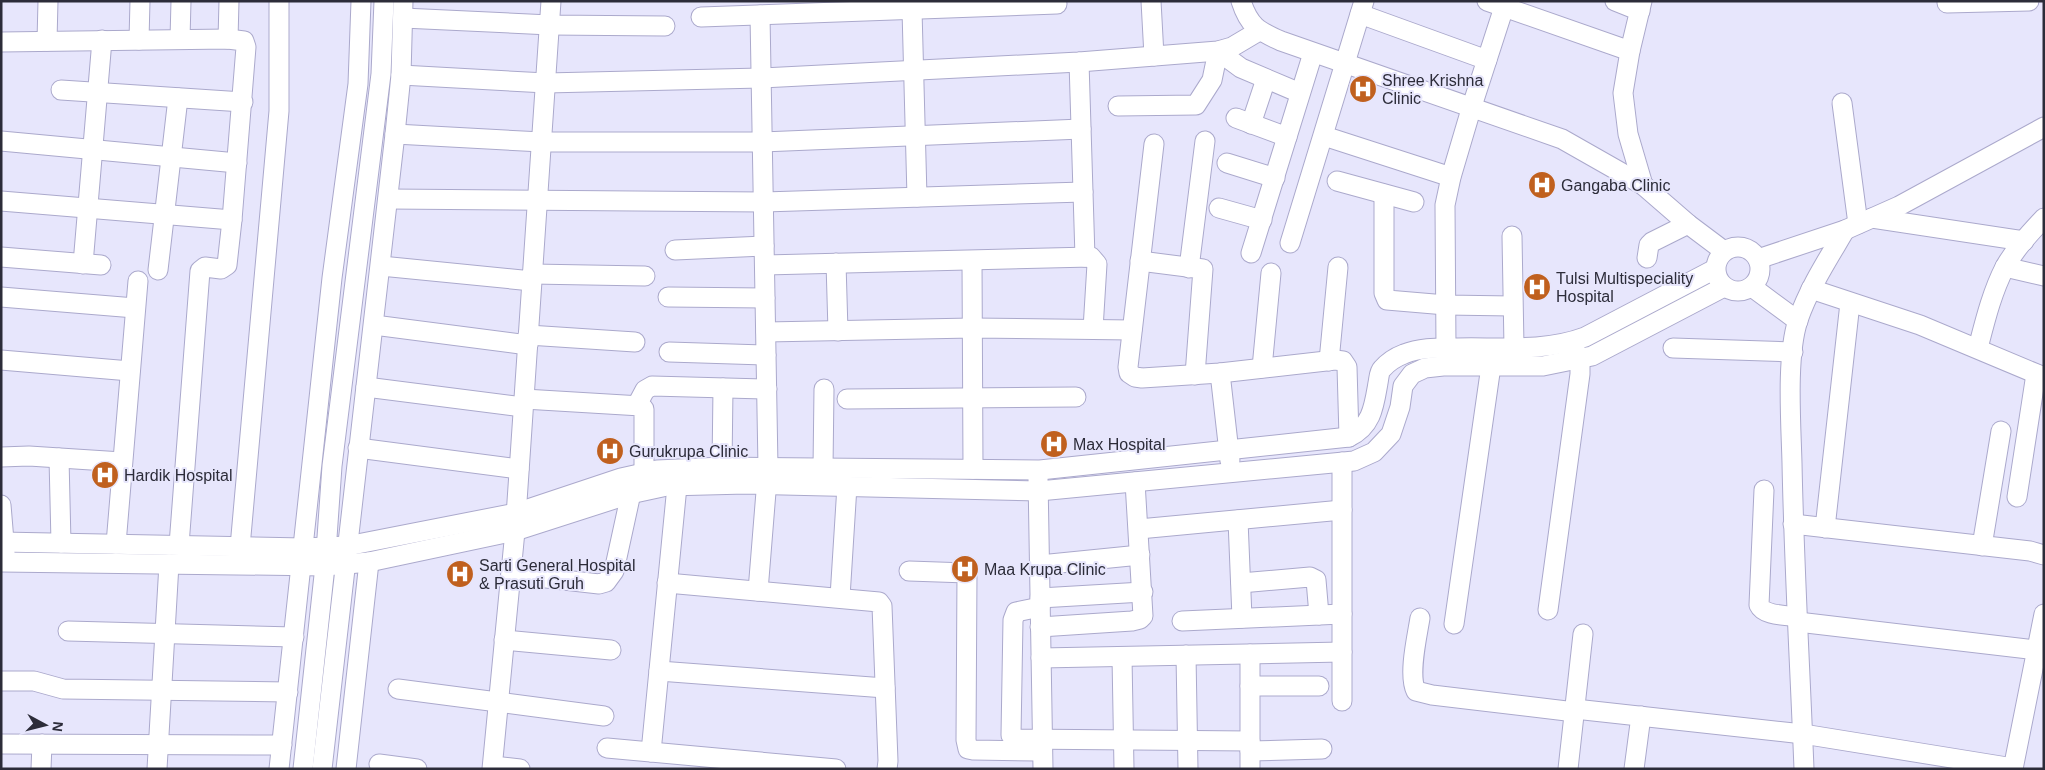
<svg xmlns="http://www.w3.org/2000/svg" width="2045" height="770" font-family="Arial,sans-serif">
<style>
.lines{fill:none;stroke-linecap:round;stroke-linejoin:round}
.minor-casing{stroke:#aba9cc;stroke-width:21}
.minor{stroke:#fff;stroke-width:19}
.labels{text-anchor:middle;stroke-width:4;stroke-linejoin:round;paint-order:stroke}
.poi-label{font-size:16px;fill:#2c2c39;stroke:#e7e6fc;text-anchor:start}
</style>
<rect width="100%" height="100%" fill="#e7e6fc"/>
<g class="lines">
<g class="minor-casing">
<g id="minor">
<polyline points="1151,1 1154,56"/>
<path d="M1241 1C1249 26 1258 31 1281 41L1562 139 1643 185 1688 224 1724 251"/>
<polyline points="1487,1 1630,51"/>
<polyline points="1615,1 1640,11"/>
<polyline points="1642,1 1630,51 1623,93 1628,134 1643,185"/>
<polyline points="1947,3 2029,1"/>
<polyline points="912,10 917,197"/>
<polyline points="1360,14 1487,60"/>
<polyline points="701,17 1057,4"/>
<polyline points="403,18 550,25 665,26"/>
<polyline points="180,39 181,1"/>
<polyline points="228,39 229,1"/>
<polyline points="139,40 140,1"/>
<polyline points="47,41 48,1"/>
<polyline points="1,42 228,39 244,41 246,47 232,220 227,265 221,269 205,267 200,271 179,545"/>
<polyline points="1079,62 1085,257"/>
<polyline points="401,75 546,83 761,78 1079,62 1218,51 1232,47 1259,31"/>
<polyline points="61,90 243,102"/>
<polyline points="1842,103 1858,224"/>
<polyline points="1118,106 1196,105 1212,80 1218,51 1241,68 1300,93"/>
<polyline points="1236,118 1287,137"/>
<polyline points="1251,124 1266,79"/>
<polyline points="395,134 542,142 762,142 1081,129"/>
<polyline points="1324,136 1451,177"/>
<polyline points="1,141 237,163"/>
<polyline points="1154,144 1128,367 1129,373 1135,377 1142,378 1220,373 1335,360 1343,361 1347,367 1349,437"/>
<polyline points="1227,163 1275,178"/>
<polyline points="1337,181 1414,202"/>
<polyline points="1384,194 1384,293 1387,300 1446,305 1512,306"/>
<polyline points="388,199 764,202 1083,192"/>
<polyline points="1,201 232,220"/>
<polyline points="1219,208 1262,220"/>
<polyline points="1872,218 2024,241"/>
<polyline points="1512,236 1514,347"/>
<polyline points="1290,243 1364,1"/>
<circle cx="1738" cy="269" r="22"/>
<polyline points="675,250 764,246"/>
<polyline points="1251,253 1313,53"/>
<polyline points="1,257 101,265"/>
<polyline points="1647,258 1649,245 1652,242 1688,224"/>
<polyline points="1758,259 1845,230 1899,206 2044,127"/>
<polyline points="972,261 973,469"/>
<polyline points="1140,261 1203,269 1195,375"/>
<polyline points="836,263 838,331"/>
<polyline points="83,264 102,40"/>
<polyline points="765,265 1091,257 1097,264 1093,329"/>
<polyline points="381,266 532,281"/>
<polyline points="2005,267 2044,276"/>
<polyline points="1189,268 1205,141"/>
<polyline points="158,270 178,98"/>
<polyline points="532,274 645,276"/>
<polyline points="1752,287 1798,321"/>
<polyline points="1811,289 1920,325 2044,377"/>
<polyline points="1,297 135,308"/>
<polyline points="668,297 765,298"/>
<polyline points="374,325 528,345"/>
<polyline points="766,332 972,328 1132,330"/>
<polyline points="528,335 635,342"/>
<polyline points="1446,348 1445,205 1451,177 1472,106 1506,1"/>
<polyline points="1673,348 1793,352"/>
<path d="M1978 348C1985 321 1992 292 2005 267 2015 249 2030 233 2044 218"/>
<polyline points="669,352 766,355"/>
<polyline points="1,360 130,371"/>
<polyline points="1329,361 1338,267"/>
<polyline points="1262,368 1271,273"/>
<polyline points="1220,373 1230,461"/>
<polyline points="366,387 523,407"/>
<polyline points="524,399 641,406 644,409 644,473"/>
<polyline points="847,399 1076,397"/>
<polyline points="637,405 645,390 652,386 767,389"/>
<polyline points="358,448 519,469"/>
<polyline points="1,457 29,456 122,462"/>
<polyline points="59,458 61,543"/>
<polyline points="722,467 723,388"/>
<polyline points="823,468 824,389"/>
<polyline points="1038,478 1043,769"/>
<path d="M1764 490 1759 605C1764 616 1786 615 1797 617"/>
<polyline points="2017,497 2036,374"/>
<polyline points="1,505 5,553"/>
<polyline points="1238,520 1242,618"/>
<polyline points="1793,524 2030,551 2044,555"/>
<polyline points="1825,528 1850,303"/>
<polyline points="1139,529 1342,510"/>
<path d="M1 542 304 548 347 546 516 513 621 478 657 470 722 467 1040 470 1349 437C1372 426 1374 406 1378 383 1379 378 1379 372 1382 369 1388 362 1396 357 1404 354 1421 347 1439 348 1457 348 1499 347 1545 352 1585 337L1715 269"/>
<polyline points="116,544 138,281"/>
<polyline points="1982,546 2001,431"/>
<polyline points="240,547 279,111 279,1"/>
<polyline points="1,562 325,566 369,562 515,531 630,494 667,486 746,484 1039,491 1354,461 1374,452 1391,434 1400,407 1403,386 1412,374 1425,368 1443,366 1543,366 1592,356 1724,287"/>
<polyline points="1040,565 1140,555"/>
<polyline points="909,571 967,573 966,740 968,749 973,750 1037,751"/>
<polyline points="511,574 599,584 606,582 614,571 633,484"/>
<polyline points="667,583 879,602 882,606 888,761 887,769"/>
<polyline points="1241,583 1310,577 1316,580 1319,615"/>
<polyline points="758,591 768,467 760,15"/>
<polyline points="840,597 847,486"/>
<polyline points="1040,598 1143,592"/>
<polyline points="1040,607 1016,612 1013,620 1011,735 1018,739 1250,741"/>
<polyline points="1548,610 1580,374 1580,361 1575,350"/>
<path d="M1420 618C1417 637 1408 675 1416 691L1432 695 1575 712"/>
<polyline points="1182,621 1342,614"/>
<polyline points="1798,622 2036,650"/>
<polyline points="1454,624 1491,366 1490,353"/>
<polyline points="1040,627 1132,621 1140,619 1143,616 1135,482"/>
<polyline points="68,631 294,637"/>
<polyline points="504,640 611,650"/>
<polyline points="1250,654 1250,769"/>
<polyline points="1186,655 1188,769"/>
<polyline points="1122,657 1124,769"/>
<polyline points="1041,658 1342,652"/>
<polyline points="659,671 885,688"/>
<polyline points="1,681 34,681 63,689 288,692"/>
<polyline points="1250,686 1319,686"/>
<polyline points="398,689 604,716"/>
<polyline points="1342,701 1342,462"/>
<polyline points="1575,709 1803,734 2013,768"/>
<polyline points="1,744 282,745"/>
<polyline points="607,748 836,769"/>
<polyline points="1250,751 1322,749"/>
<polyline points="651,752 677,486"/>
<polyline points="379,764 417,769"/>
<polyline points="493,766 520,769"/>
<polyline points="41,769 42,744"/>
<polyline points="157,769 169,564"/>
<polyline points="279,769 332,278 358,84 361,1"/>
<polyline points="303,769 325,566 332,466 381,74 384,1"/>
<polyline points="322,769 395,134 401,75 403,1"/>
<polyline points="346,769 369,562"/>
<polyline points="492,769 515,531 551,1"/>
<polyline points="1568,769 1583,634"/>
<polyline points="1634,769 1641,716"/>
<path d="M1804 769C1800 667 1794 565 1792 463 1791 423 1786 357 1798 320 1809 288 1828 259 1845 230"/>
<polyline points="2013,769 2044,614"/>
</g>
</g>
<use href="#minor" class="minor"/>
</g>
<defs>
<g id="hospital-disc" transform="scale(1.4375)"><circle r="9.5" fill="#c0601e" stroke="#e7e6fc"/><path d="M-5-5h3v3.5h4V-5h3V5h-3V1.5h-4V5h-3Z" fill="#fff"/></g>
</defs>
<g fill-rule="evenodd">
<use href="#hospital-disc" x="1363" y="89"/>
<use href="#hospital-disc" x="1542" y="185"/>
<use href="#hospital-disc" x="1537" y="287"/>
<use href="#hospital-disc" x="1054" y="444"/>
<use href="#hospital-disc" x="610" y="451"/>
<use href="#hospital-disc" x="105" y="475"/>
<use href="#hospital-disc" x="965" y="569"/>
<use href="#hospital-disc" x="460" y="574"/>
</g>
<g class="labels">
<g class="poi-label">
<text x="1382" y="86">Shree Krishna<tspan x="1382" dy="18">Clinic</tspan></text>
<text x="1561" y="191">Gangaba Clinic</text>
<text x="1556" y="284">Tulsi Multispeciality<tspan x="1556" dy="18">Hospital</tspan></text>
<text x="1073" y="450">Max Hospital</text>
<text x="629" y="457">Gurukrupa Clinic</text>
<text x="124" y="481">Hardik Hospital</text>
<text x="479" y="571">Sarti General Hospital<tspan x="479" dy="18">&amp; Prasuti Gruh</tspan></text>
<text x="984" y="575">Maa Krupa Clinic</text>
</g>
</g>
<rect width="2045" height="770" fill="none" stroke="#2c2c39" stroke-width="5"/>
<g transform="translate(45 725) rotate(97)" stroke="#e7e6fc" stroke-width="4" paint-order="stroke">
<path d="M0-4L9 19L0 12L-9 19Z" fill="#2c2c39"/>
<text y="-8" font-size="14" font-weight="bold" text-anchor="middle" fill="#2c2c39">N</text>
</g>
</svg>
